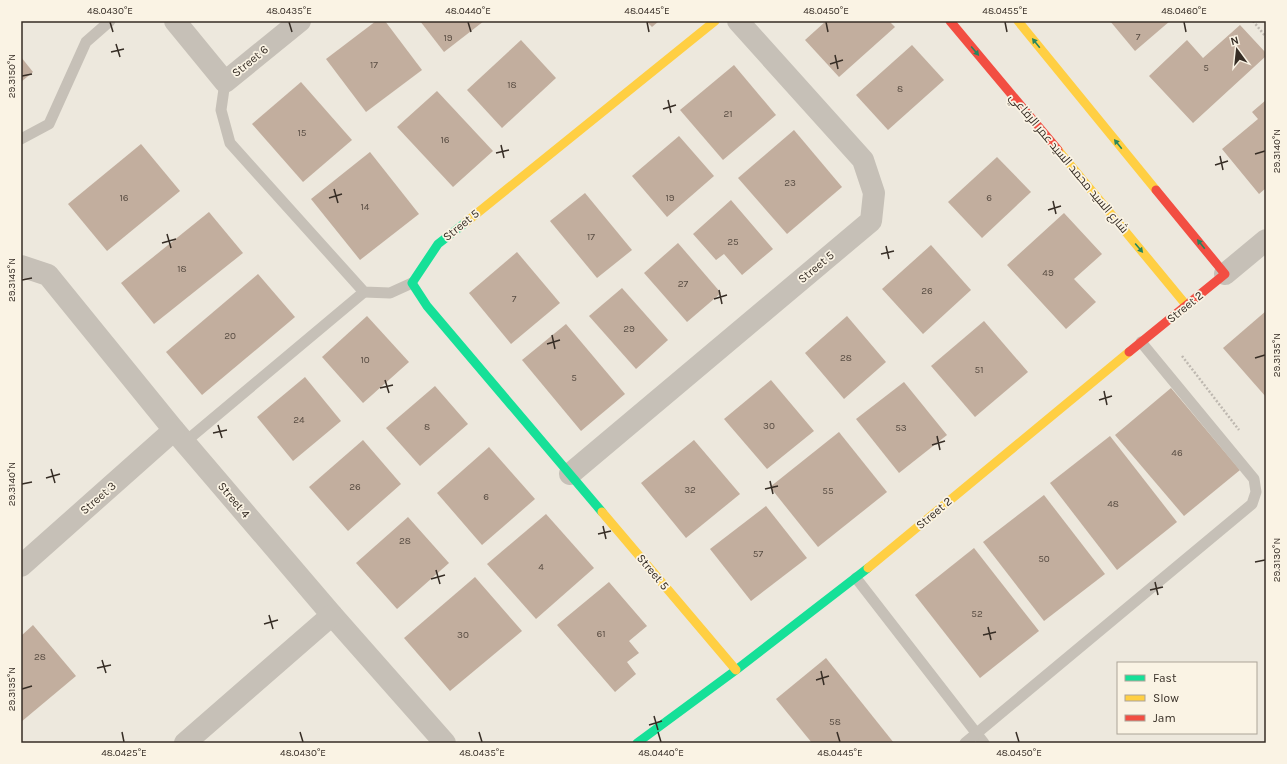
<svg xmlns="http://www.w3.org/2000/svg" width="1287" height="764" font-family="Karla,Cairo,sans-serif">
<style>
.building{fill:#c2ae9e}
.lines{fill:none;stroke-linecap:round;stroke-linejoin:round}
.path{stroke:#beb8b0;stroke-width:2.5;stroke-dasharray:2 2;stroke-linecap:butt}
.lane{stroke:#c6c0b7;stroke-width:11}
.street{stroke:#c6c0b7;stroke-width:22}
.fast{stroke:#16e098;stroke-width:9}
.slow{stroke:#ffcf43;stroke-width:9}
.jam{stroke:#f24e42;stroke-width:9}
.oneway{fill:#26865e}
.ticks{fill:none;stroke:#362d25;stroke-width:1.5}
.labels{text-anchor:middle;stroke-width:3.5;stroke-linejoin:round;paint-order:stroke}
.number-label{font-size:10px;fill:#594d43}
.street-label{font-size:12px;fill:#362d25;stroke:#faf3e4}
.neatline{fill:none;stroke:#362d25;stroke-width:1.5}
.ticks-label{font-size:10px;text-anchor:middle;fill:#362d25}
</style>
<rect width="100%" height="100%" fill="#ede8dd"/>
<g class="building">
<polygon points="376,21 385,21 422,70 366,112 326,59"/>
<polygon points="420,21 484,21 444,52"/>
<polygon points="646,21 659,21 652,27"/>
<polygon points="826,21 889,21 895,27 839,77 805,40"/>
<polygon points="1110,21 1170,21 1135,51"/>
<polygon points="1240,25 1266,53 1266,56 1193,123 1149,76 1187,40 1203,58"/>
<polygon points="521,40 556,78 502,128 467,90"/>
<polygon points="912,45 944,80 888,130 856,95"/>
<polygon points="21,57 33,72 21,82"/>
<polygon points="734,65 776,115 723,160 680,110"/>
<polygon points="301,82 352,140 303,182 252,124"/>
<polygon points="437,91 493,151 453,187 397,127"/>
<polygon points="1266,100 1266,188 1259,194 1222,149 1258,119 1252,112"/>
<polygon points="794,130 842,187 787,234 738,178"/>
<polygon points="679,136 714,176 667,217 632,176"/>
<polygon points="141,144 180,191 107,251 68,204"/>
<polygon points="370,152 419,214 360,260 311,199"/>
<polygon points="997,157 1031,192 982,238 948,202"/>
<polygon points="585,193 632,250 597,278 550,221"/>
<polygon points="731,200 773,249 742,275 724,254 716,260 693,234"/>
<polygon points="209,212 243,253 154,324 121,283"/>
<polygon points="1064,213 1102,254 1074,279 1096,302 1066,329 1007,265"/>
<polygon points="678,243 721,293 687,322 644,273"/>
<polygon points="931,245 971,290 923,334 882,289"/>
<polygon points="517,252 560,303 511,344 469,293"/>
<polygon points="258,274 295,317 202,395 166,352"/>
<polygon points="622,288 668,340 636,369 589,316"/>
<polygon points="1266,311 1266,397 1223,348"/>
<polygon points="367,316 409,362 363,403 322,357"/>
<polygon points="847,316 886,362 844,399 805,353"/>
<polygon points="984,321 1028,372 975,417 931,366"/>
<polygon points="566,324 625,394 581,431 522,360"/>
<polygon points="305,377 341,421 293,461 257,417"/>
<polygon points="771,380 814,431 767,469 724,419"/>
<polygon points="904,382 947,435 899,473 856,419"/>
<polygon points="435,386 468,424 420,466 386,428"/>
<polygon points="1171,388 1240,470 1184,516 1115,435"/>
<polygon points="839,432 887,492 818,547 770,487"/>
<polygon points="1110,436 1177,522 1117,570 1050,483"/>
<polygon points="363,440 401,484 348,531 309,487"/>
<polygon points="694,440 740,494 686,538 641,483"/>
<polygon points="489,447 535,499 482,545 437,493"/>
<polygon points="1044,495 1105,574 1044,621 983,542"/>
<polygon points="766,506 807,558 751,601 710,549"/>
<polygon points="546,514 594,568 536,619 487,564"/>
<polygon points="408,517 449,563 397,609 356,563"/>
<polygon points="974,548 1039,631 980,678 915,595"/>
<polygon points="475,577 522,631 450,691 404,638"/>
<polygon points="609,582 647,626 629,641 639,653 627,662 636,674 615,692 557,625"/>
<polygon points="33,625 76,676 21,722 21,636"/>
<polygon points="826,658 894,743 812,743 776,699"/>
</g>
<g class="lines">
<g class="path">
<polyline points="1253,21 1266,37"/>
<polyline points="1182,356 1239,430"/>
</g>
<g class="lane">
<polyline points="225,82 221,110 230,143 364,292 390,293 412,283"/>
<polyline points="21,139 49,124 86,42 110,21"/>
<polyline points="185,442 364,292"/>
<polyline points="856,578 984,743"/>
<polyline points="965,743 1252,504 1256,492 1254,479 1141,342"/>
</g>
<g class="street">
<polyline points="175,21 225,82 300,21"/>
<polyline points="21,266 48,275 174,430 332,615 445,743"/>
<polyline points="1225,274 1266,240"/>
<polyline points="570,474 871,221 874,193 863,160 738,21"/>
<polyline points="21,566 174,430"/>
<polyline points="185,743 332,615"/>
</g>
<g class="fast">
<polyline points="465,223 438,244 412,283 427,306 602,512"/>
<polyline points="637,743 736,670 868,568"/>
</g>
<g class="slow">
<polyline points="1018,21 1156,190"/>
<polyline points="1058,150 1187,306"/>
<polyline points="465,223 715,21"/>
<polyline points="602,512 736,670"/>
<polyline points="868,568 1129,352"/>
</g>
<g class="jam">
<polyline points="950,21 1058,150"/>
<polyline points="1129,352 1225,274 1156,190"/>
</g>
</g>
<defs><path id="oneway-solid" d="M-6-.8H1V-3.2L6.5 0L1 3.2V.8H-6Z"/></defs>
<g class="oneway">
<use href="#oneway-solid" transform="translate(1036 43) rotate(-129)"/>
<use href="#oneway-solid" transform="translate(975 51) rotate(50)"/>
<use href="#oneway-solid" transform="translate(1118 144) rotate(-129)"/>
<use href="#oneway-solid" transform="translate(1201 244) rotate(-129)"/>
<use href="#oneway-solid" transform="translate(1139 248) rotate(50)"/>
</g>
<path class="ticks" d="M110 22 113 32M289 22 292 32M468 22 471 32M647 22 649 32M826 22 828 32M1005 22 1007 32M1184 22 1186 32M116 44 120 57M111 52 124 49M835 55 838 69M830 64 843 60M22 76 32 74M668 100 671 113M663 109 676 105M501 145 504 158M496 153 509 150M1255 154 1265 151M1220 156 1223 170M1215 165 1228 161M334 189 338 203M329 198 342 194M1053 201 1056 214M1048 210 1061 206M167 234 171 248M162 243 176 239M886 246 889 259M881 254 894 251M22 280 32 278M719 290 722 304M714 299 727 295M552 335 555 349M547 344 560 340M1255 358 1265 355M385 380 389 393M380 388 393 385M1104 391 1107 405M1099 400 1112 396M218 425 222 438M213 433 227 430M937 436 940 450M932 445 945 441M51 469 55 483M46 478 60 474M770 481 773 494M22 484 32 482M765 489 778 486M603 526 606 539M598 534 611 531M1255 562 1265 560M436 570 440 584M431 579 445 575M1155 582 1158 595M1150 590 1163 587M269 615 273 629M264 624 278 620M988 627 991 640M983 635 996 632M102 660 106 673M97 668 111 665M821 671 824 685M816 680 829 676M22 689 32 686M654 716 658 730M649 725 662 721M122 732 124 742M300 732 303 742M479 732 482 742M658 732 661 742M837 732 840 742M1016 732 1019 742"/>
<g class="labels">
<g class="number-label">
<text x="1138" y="40">7</text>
<text x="448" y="41">19</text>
<text x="374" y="68">17</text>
<text x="1206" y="71">5</text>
<text x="512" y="88">18</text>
<text x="900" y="92">8</text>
<text x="728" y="117">21</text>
<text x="302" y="136">15</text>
<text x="445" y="143">16</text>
<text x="790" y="186">23</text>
<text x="124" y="201">16</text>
<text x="670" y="201">19</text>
<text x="989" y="201">6</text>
<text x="365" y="210">14</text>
<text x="591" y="240">17</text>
<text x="733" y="245">25</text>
<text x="182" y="272">18</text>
<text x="1048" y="276">49</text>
<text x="683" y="287">27</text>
<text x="927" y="294">26</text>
<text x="514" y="302">7</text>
<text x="629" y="332">29</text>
<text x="230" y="339">20</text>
<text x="846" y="361">28</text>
<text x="365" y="363">10</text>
<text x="979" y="373">51</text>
<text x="574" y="381">5</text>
<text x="299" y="423">24</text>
<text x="769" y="429">30</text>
<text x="427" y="430">8</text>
<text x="901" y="431">53</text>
<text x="1177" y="456">46</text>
<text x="355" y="490">26</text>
<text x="690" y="493">32</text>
<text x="828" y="494">55</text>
<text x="486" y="500">6</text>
<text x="1113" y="507">48</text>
<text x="405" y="544">28</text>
<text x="758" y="557">57</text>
<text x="1044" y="562">50</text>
<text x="541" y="570">4</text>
<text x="977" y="617">52</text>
<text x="601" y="637">61</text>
<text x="463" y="638">30</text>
<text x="40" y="660">28</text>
<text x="835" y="725">58</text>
</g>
<g class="street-label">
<text transform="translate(250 61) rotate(-39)" y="4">Street 6</text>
<text transform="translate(1069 163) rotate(50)" y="4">شارع السيد محمد السيد عمر الرفاعي</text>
<text transform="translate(461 225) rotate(-39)" y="4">Street 5</text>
<text transform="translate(816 267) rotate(-40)" y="4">Street 5</text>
<text transform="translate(1185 307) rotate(-39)" y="4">Street 2</text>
<text transform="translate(98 498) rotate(-41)" y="4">Street 3</text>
<text transform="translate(234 500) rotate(50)" y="4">Street 4</text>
<text transform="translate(934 513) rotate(-40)" y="4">Street 2</text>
<text transform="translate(653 572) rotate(50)" y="4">Street 5</text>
</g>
</g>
<rect width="1287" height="764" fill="none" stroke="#faf3e4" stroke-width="44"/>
<rect x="1117" y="662" width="140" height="72" fill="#faf3e4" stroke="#aca498"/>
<rect x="1125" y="675" width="20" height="6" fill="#16e098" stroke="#aca498"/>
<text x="1153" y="682" font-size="12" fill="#362d25">Fast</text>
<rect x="1125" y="695" width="20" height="6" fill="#ffcf43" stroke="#aca498"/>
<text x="1153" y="702" font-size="12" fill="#362d25">Slow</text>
<rect x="1125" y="715" width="20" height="6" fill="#f24e42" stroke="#aca498"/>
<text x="1153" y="722" font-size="12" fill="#362d25">Jam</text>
<g transform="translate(1237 50) rotate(345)" stroke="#faf3e4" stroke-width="3" paint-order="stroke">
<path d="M0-3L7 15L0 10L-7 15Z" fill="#362d25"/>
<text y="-6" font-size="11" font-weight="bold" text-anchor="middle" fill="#362d25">N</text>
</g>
<rect x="22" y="22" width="1243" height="720" class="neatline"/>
<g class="ticks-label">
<text x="110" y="14">48.0430°E</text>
<text x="289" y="14">48.0435°E</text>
<text x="468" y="14">48.0440°E</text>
<text x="647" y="14">48.0445°E</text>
<text x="826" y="14">48.0450°E</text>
<text x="1005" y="14">48.0455°E</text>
<text x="1184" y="14">48.0460°E</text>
<text transform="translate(11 76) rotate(-90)" y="4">29.3150°N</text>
<text transform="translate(1276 151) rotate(-90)" y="4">29.3140°N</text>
<text transform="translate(11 280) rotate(-90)" y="4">29.3145°N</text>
<text transform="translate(1276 355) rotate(-90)" y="4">29.3135°N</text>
<text transform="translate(11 484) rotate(-90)" y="4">29.3140°N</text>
<text transform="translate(1276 560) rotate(-90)" y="4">29.3130°N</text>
<text transform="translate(11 689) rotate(-90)" y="4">29.3135°N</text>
<text x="124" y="756">48.0425°E</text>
<text x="303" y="756">48.0430°E</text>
<text x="482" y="756">48.0435°E</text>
<text x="661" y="756">48.0440°E</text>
<text x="840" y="756">48.0445°E</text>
<text x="1019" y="756">48.0450°E</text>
</g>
</svg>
